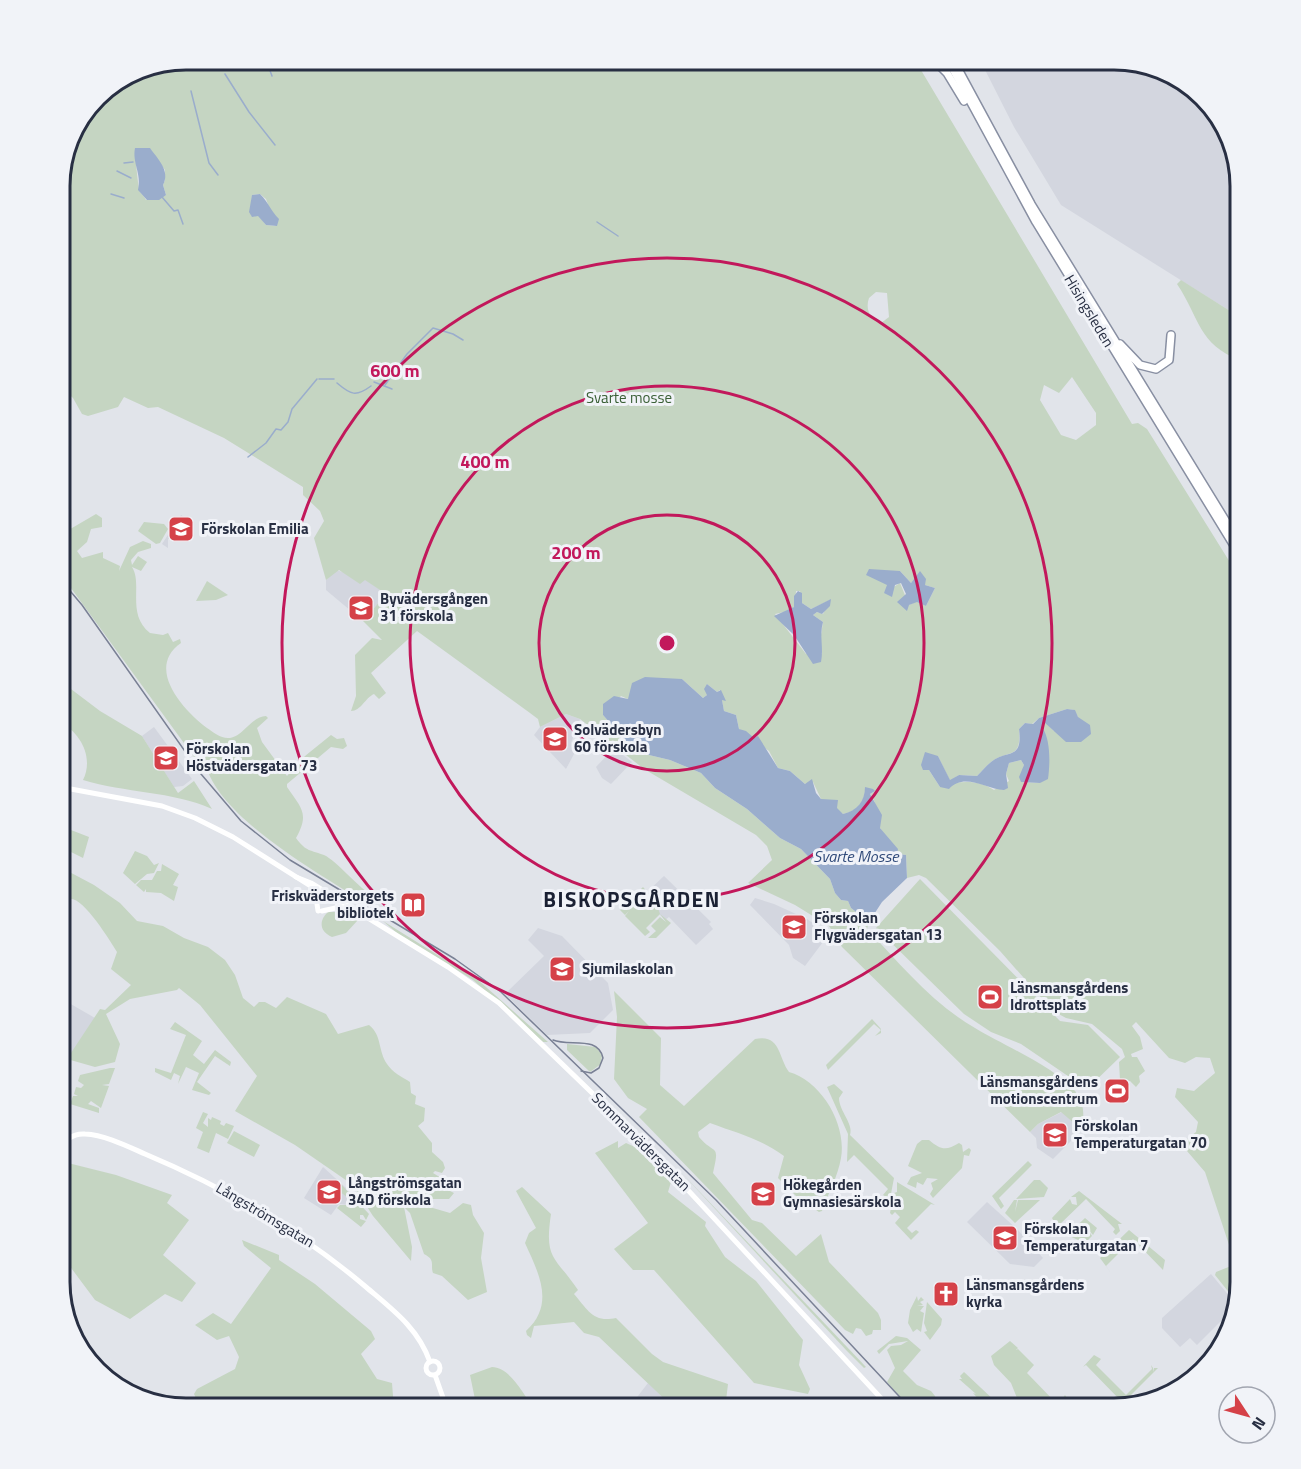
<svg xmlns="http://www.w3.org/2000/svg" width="1301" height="1469" font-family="'Titillium Web',sans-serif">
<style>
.built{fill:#d3d6df}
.green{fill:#c5d5c2;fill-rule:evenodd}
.water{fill:#9aadcc}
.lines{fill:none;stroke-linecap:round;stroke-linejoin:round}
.stream{stroke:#9aadcc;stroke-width:1.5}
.highway-casing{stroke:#888fa2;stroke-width:10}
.secondary{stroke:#fff;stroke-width:5}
.highway{stroke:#fff;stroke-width:7}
.tram{stroke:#7a8195;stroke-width:1.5}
.ring{fill:none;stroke:#c2185b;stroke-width:3}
.labels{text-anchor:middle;stroke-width:6;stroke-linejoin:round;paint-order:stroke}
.street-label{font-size:15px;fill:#282f43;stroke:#f1f3f8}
.park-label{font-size:15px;fill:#395f35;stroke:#f1f3f8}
.poi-label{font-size:15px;font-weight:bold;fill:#282f43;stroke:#f1f3f8;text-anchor:start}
.water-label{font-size:16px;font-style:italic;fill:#304a79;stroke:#f1f3f8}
.district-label{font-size:21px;font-weight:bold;letter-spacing:1.5px;fill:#1b2134;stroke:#f1f3f8}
.rim{fill:none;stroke:#282f43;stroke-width:3}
.centre{fill:#c2185b;stroke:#f1f3f8;stroke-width:3}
.ring-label{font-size:18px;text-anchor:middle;font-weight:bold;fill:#c2185b;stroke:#f1f3f8;stroke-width:6;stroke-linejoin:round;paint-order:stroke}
</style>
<rect width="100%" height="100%" fill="#e1e4ea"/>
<g class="built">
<polygon points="980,60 1122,60 1171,73 1215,110 1241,186 1241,322 1238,316 1061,205 1014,127"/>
<polygon points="181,515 194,524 188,535 168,539 168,548 162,544"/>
<polygon points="336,570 365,579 386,594 363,621 326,590 326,580"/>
<polygon points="566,714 580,719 571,743 574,754 566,769 534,735 540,727"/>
<polygon points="154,727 192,779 183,786 174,787 142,736"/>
<polygon points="614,748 632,762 611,784 602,778 596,767"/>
<polygon points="664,876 711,922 709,924 713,929 696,945 669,917 665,920 642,897"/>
<polygon points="755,898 774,904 807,919 829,934 805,966 793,958 789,945 750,905"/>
<polygon points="538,928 562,936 608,983 613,1010 590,1033 547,1035 505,994 544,956 528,940"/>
<polygon points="62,999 95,1018 60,1072 60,1002"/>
<polygon points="1062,1112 1082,1130 1053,1159 1037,1148 1036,1138 1030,1132 1038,1124"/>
<polygon points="323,1167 356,1197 360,1206 339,1204 331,1215 304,1198"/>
<polygon points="987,1202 1017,1229 1043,1258 1034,1267 1010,1264 967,1222"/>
<polygon points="1211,1274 1230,1297 1224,1318 1197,1345 1190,1338 1180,1347 1162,1328 1162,1318"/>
<polygon points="648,1383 675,1409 628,1409"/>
</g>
<g class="green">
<path d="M187 60H915L1132 424 1138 423 1147 429 1241 580V1283L1229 1334 1223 1326 1231 1295 1215 1275 1216 1272 1231 1266 1234 1260 1205 1172 1181 1144 1196 1132 1198 1122 1175 1097 1177 1088 1194 1091 1215 1073 1210 1058 1196 1057 1185 1063 1169 1058 1136 1022 1132 1026 1140 1037 1143 1049 1131 1054 1132 1057H1137L1145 1071 1139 1076 1140 1082 1136 1087 1130 1081 1120 1080 1119 1062 1125 1057 1122 1049 1092 1024 1066 1018 1053 1011 1000 951 926 878 919 875 907 878 906 855 897 854C894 842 884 837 879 826 875 814 879 805 870 794L875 791 865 790C865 803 855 812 843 814L821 799 813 782 805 784 790 771 778 768 769 751 739 729 736 715 724 711 720 690 717 692 707 684V695L703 698 682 679 628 699 621 696 603 715 617 731 622 742 649 755 670 760 701 773 715 788 747 809 780 838 801 849 830 879 835 893 841 900 848 901 851 908 869 922 867 929C900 964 933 1004 975 1028 1003 1045 1055 1067 1075 1091 1085 1102 1084 1117 1082 1130L1061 1112 1038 1124 1030 1132 842 947 829 926 795 905 748 883 772 860 767 846 756 835 644 769 580 719 566 714 540 727 538 719 530 713 417 631 371 673 386 693 379 699 374 694C365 698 361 711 351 711L356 696 355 655 372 638 382 640 363 621 386 594 365 580 360 584 339 570 326 580 314 538 324 521 320 511 303 495V487L224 438 158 407 148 408 124 397 118 407 88 416 82 414 73 398 60 386V178L73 130 103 92 138 70ZM135 148 150 149 165 170V180L163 185 166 195 146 200C145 197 142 195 140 192 138 188 135 154 135 148ZM260 194 266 199 276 226 266 225 258 215 251 216 252 195ZM876 292 887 293 889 317 881 323C870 319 865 309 869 298ZM1072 377 1096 413V425L1076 440 1061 435 1040 400 1044 385 1059 393ZM900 571 911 583 920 572 925 585 935 588 926 606 917 601 909 605 900 583 884 593ZM796 591H800L802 603 811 609 830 600 823 614 817 612 813 615 823 622 820 641 822 654H806L775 614 789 611 795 606ZM1067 709 1074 710 1078 717 1054 731 1044 721 1042 727C1049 749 1047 762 1040 783L1021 782 1024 765 1021 760 1009 763 1006 774 1009 781 994 790C977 779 959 781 940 787L929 770 938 756 950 781 959 775 977 776C981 772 986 766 991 762 1007 749 1022 761 1019 729L1025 723 1032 724 1039 718Z"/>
<path d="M1181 280 1238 316 1241 322V361C1197 343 1201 320 1177 284Z"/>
<path d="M96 514 102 518V527L91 529 87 542 77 551 82 558 103 552V558L120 566 119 571 130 547 143 541 151 544V548L138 552 131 560 132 565 138 556 147 562 141 571 132 567C143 584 126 614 150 633L163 635 168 633 173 642 180 639 181 643C145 668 183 710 207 728 213 732 220 738 228 738 243 738 250 717 266 716L268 718 257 728 262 742 287 776 305 756 331 735 337 739 344 738 347 746 343 749 331 747 287 784V787C301 808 310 813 296 838 306 852 311 850 324 855 337 861 358 888 376 898L373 903H366C322 876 218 817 206 765L197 761 60 573V535Z"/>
<polygon points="144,522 164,524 168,529 160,543 156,544 138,531"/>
<polygon points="207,581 228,595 216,600 196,601"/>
<path d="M60 675 67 686 100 711 142 736 178 793 194 781 212 809C172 791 125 793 83 780 94 758 81 733 60 722Z"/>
<polygon points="60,796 71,798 70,813 65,816 63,831 67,834 71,830 89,837 83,858 65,849 60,858"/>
<polygon points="135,851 147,856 154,865 159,863 154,873 147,874 135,884 123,873"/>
<polygon points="162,864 179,874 173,885 178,887 174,901 161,893 146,892 146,889 144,892 136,885 141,880 152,880 157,871 161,871"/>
<path d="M60 867 94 885 120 903 137 921 163 926 184 938 208 947 225 960 235 975 243 998 254 1007 259 1002H265L276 1008 287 997 326 1014 338 1034 369 1025C382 1035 378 1051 387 1064 392 1072 402 1077 410 1082L411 1093 416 1096 415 1104 425 1108 424 1121 418 1126 432 1143V1152L443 1162 445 1168 442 1173 435 1171 433 1173 443 1179 442 1187 454 1193 449 1199H423L426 1206 450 1213 463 1203 471 1205 473 1215 484 1233 481 1258 487 1292 468 1300 442 1276 433 1273C430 1265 436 1260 424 1254L410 1213 404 1207 412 1247 411 1261 373 1216 353 1185 295 1145 235 1111 257 1076 200 1005 179 988 177 990 130 999 106 1014 120 1044 115 1062 95 1067 67 1059 100 1009 105 1010 131 985 111 969 117 952C110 941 83 896 69 899 65 900 63 903 60 905Z"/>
<polygon points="920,879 1060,1021 1088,1025 1120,1057 1087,1089 1021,1044 991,1032 964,1014 876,928"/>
<polygon points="643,887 656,902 660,914 671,923 656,938 648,938 656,931 651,926 660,917 666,922 660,914 646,928 650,932 645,936 625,916 629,911 625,915 620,910"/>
<path d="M328 912H338L358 920 346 933 332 937C320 932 318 921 328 912Z"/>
<polygon points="383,921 478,980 548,1042 543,1042 473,980 398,934"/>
<path d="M614 991 661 1038 660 1085 684 1106 755 1039C781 1034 778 1057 789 1072 821 1081 847 1124 841 1158 838 1176 828 1194 822 1211L819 1212 797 1197 778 1178 784 1156C757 1137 739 1134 710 1123L698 1132 699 1137C715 1156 720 1142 713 1173L752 1220 762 1223 796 1256 821 1234 829 1262 878 1313 881 1320V1330H873L872 1334 866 1336 861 1329 856 1328 853 1334 845 1330 639 1117 647 1109 628 1098 614 1079 617 1017Z"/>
<polygon points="872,1019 881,1029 881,1033 875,1036 881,1030 874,1024 828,1070 826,1065"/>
<polygon points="175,1022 202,1041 193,1055 204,1064 215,1050 231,1062 230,1066 215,1056 197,1082 211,1093 209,1095 192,1090 199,1073 186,1067 178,1084 180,1076 174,1073 171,1080 155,1072 155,1068 171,1073 186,1035 170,1029"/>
<polygon points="567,1044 596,1047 602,1055 601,1064 590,1072 567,1050"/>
<polygon points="110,1068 115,1068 109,1084 102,1085 109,1086 101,1108 91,1101 88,1104 99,1108 99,1113 70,1104 73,1096 78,1096 74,1094 76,1087 81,1088 84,1085 78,1081 80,1075"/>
<path d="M834 1084 843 1092 839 1098C839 1111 854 1124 850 1135L894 1178 890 1199 883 1195 888 1189 854 1155 847 1162 848 1134 827 1087Z"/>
<polygon points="203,1112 208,1114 203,1123 208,1127 208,1118 211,1120 212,1117 221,1121 220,1124 224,1126 226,1123 234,1126 228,1139 216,1133 209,1153 197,1148 203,1132 196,1128"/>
<polygon points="234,1131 260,1145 254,1157 227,1143"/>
<path d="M922 1140H929C941 1150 946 1151 959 1143L962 1145 963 1152 969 1148 971 1150 969 1156 964 1155 962 1168 933 1198 930 1194 933 1189 931 1183 938 1179 927 1178 923 1185 917 1182 916 1188 907 1184 911 1177 922 1173 908 1166 917 1144Z"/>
<polygon points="618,1141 618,1148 626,1143 635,1147 671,1182 668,1192 706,1222 705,1226 725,1257 756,1281 803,1340 799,1365 810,1389 808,1394 754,1383 654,1270 633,1270 614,1249 648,1223 595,1153"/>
<polygon points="60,1161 116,1175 172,1195 167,1203 189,1220 163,1255 196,1283 182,1302 165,1294 130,1319 95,1300 60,1253"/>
<polygon points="1028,1161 1032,1165 999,1198 1004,1206 1001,1209 992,1196"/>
<polygon points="678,1169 866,1367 864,1368 847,1351"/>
<polygon points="1034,1180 1040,1180 1048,1188 1044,1197 1016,1199"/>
<polygon points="338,1181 369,1214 366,1220 363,1215 360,1215 360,1219 366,1221 361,1227 337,1208 340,1205 347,1205 347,1197 339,1191 336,1183"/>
<polygon points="897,1182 935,1205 931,1204 907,1228 912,1233 916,1230 919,1232 911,1240 895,1223 900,1217 895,1212 892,1215 890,1213 894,1193 897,1192"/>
<path d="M522 1187 551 1214C544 1260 555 1256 578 1290L574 1294C588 1310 593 1323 616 1318L652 1354 663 1362 728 1384 725 1409H675L599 1337 584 1333 574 1322 534 1326 531 1338 527 1335 526 1331C556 1304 538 1272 525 1243L529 1233 536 1228 516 1191Z"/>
<polygon points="1079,1191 1122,1224 1118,1224 1120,1231 1116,1235 1113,1232 1115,1229 1086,1199 1057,1227 1052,1218 1070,1199 1072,1204 1077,1205 1076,1197 1071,1197"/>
<polygon points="1014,1200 1017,1200 1015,1212 1018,1200 1040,1200 1015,1223 1005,1213"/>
<polygon points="1085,1218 1097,1228 1093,1235 1088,1229 1092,1236 1085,1243 1067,1235"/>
<polygon points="1129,1230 1165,1260 1163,1270 1133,1239 1106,1266 1111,1273 1100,1258"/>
<polygon points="242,1240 279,1255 279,1260 315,1284 371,1331 375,1339 361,1354 377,1379 392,1383 394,1409 201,1409 194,1394 197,1389 235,1369 239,1357 229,1336 217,1340 195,1325 213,1313 231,1324 271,1268 244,1246"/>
<polygon points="917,1296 918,1301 921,1297 924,1300 920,1302 923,1305 917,1306 924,1306 920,1311 924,1313 921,1332 917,1329 913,1332 908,1323 910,1310"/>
<polygon points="927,1302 942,1319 941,1325 930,1340 924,1332 927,1331 924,1323"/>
<polygon points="896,1336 907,1338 921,1350 903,1371 917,1385 931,1391 935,1396 937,1409 911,1409 887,1382 895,1368 887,1350 891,1346 901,1345 908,1341 889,1344 879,1354 877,1351"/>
<polygon points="1010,1341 1018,1348 1016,1350 1018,1349 1034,1365 1027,1373 1058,1405 1065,1395 1067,1398 1057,1409 1024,1409 1021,1405 1027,1398 1019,1403 1011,1383 994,1365 991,1356"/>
<polygon points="1094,1355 1101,1359 1096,1365 1126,1395 1152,1369 1151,1365 1153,1368 1153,1372 1154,1368 1158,1368 1120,1406 1122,1402 1086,1365 1083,1367"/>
<path d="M492 1367C510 1367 524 1395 534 1409H477L470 1375Z"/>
<polygon points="964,1372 996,1402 991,1409 987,1409 973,1393 976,1394 959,1379 962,1379 960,1376"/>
</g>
<g class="water">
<path d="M135 148H150C157 158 171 171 163 185L166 195 159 200H147L138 190C142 174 132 163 135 148Z"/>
<path d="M260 194C269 203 270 210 279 219L277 226 266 225 258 216 252 217 249 212 252 195Z"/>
<polygon points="869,569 900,571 911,583 920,571 926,579 925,585 935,588 926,606 917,602 909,605 907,611 897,602 906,594 901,583 895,585 892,597 884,593 887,585 866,575"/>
<path d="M798 591 802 593V603L811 609 831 599 830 606 822 614 817 612 813 615 823 622C819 636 824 648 821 662L813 664 794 635 774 616 794 607V596Z"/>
<path d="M645 677 682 679 703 698 707 695 704 689 707 684 717 692 721 690 726 701 722 700 724 711 736 715 739 729 746 731 754 738 758 736 778 768 790 771 805 784 812 779 816 793 821 799 838 800 837 808 843 814C857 811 865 801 865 787L873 789 875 791 870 794 882 815 880 828 898 849 897 854 906 855 907 878 882 902 869 922 851 908 848 901 841 900 835 893 830 879 801 849 780 838 747 809 715 788 701 773 670 760 649 755 622 742 617 731 603 715V704L614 696 628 699 632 683Z"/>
<path d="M1067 709 1075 710 1078 717 1090 725 1091 734 1081 742H1066L1044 722 1042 727C1051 740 1050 764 1048 779L1040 783 1021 782 1019 777 1024 765 1021 760 1009 763 1006 774 1008 788 1004 790C986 789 964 772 949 789L940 787 929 770H923L921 765 925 752 938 756 950 780 959 775 977 776C981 772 986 766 991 762 1007 749 1023 761 1019 729L1025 723 1033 724 1039 718Z"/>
</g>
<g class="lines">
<g class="stream">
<polyline points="266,60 272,76"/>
<polyline points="303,60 305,62"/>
<polyline points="225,74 249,112 275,145"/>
<polyline points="191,91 209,163 218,175"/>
<polyline points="124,163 133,162"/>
<polyline points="117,171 131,178"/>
<polyline points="111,194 124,198"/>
<polyline points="162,197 174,211 178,210 183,224"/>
<polyline points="597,222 618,236"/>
<polyline points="319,379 334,379"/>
<polyline points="374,382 392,389"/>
<path d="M337 383C351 395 356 397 371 386"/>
<polyline points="385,385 407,354 433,328 453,334 463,340"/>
<polyline points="248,457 266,443 276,429 281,430 288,422 292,409 317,379"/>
</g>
<g class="highway-casing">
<g id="highway">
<polyline points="934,60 947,73 964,101"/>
<polyline points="948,60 1036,222 1241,557"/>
<polyline points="953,60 1031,204 1241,546"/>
<polyline points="1120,344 1140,365 1156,369 1169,360 1171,335"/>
</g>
</g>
<g class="secondary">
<polyline points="60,787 162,806 195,818 233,837 347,909"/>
<polyline points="296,877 311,883 448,967 499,1003 648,1147 891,1409"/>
<polyline points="311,889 316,897 318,911"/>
<polyline points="322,911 340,907"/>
<path d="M60 1143C69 1139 75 1133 85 1134 105 1135 127 1146 145 1154 226 1188 299 1230 366 1287 393 1310 418 1328 430 1362"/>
<circle cx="433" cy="1368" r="7"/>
<polyline points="435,1375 447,1409"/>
</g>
<use href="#highway" class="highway"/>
<g class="tram">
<polyline points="60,579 82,605 201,774 241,821 290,860 455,959 501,992 716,1200 911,1409"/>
<path d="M553 1040C569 1047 598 1035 603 1058L599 1068 591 1073 581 1071"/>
</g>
</g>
<g class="ring">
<circle cx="667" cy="643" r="128"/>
<circle cx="667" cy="643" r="257"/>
<circle cx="667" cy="643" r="385"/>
</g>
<defs>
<g id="school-square" transform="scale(1.35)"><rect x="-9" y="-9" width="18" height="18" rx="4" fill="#d54148" stroke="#f1f3f8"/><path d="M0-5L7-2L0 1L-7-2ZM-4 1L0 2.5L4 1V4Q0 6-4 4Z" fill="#fff"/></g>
<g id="library-square" transform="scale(1.35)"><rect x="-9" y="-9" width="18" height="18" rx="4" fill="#d54148" stroke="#f1f3f8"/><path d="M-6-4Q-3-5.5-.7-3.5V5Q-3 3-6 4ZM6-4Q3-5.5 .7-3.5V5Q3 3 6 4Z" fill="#fff"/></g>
<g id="stadium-square" transform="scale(1.35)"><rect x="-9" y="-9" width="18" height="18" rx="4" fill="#d54148" stroke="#f1f3f8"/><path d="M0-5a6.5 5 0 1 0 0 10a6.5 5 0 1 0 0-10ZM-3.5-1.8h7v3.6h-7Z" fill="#fff"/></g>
<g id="church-square" transform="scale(1.35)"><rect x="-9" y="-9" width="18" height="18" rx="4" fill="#d54148" stroke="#f1f3f8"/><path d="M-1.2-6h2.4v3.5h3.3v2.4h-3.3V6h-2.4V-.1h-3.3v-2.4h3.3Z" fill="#fff"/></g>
</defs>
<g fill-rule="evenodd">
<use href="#school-square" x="181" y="529"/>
<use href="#school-square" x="361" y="608"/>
<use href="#school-square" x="555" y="739"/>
<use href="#school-square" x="166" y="758"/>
<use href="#library-square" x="413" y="905"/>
<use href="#school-square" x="794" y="927"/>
<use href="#school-square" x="562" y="969"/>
<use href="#stadium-square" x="990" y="997"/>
<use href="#stadium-square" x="1117" y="1091"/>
<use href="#school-square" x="1055" y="1135"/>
<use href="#school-square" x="329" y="1192"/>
<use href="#school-square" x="763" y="1194"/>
<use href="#school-square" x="1005" y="1238"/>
<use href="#church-square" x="946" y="1294"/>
</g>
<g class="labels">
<g class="street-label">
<text transform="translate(1089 311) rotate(59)" y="5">Hisingsleden</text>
<text transform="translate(641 1142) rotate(45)" y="5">Sommarvädersgatan</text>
<text transform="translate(265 1215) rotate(31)" y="5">Långströmsgatan</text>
</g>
<g class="park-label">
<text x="629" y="403">Svarte mosse</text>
</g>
<g class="poi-label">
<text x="201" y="534">Förskolan Emilia</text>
<text x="380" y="604">Byvädersgången<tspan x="380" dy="17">31 förskola</tspan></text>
<text x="574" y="735">Solvädersbyn<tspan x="574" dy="17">60 förskola</tspan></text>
<text x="186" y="754">Förskolan<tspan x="186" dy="17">Höstvädersgatan 73</tspan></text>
<text x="394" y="901" text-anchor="end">Friskväderstorgets<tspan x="394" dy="17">bibliotek</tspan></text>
<text x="814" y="923">Förskolan<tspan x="814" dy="17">Flygvädersgatan 13</tspan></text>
<text x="582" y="974">Sjumilaskolan</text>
<text x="1010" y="993">Länsmansgårdens<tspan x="1010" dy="17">Idrottsplats</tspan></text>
<text x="1098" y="1087" text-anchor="end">Länsmansgårdens<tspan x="1098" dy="17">motionscentrum</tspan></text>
<text x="1074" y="1131">Förskolan<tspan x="1074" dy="17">Temperaturgatan 70</tspan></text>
<text x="348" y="1188">Långströmsgatan<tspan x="348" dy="17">34D förskola</tspan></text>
<text x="783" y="1190">Hökegården<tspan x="783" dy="17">Gymnasiesärskola</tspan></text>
<text x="1024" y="1234">Förskolan<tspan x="1024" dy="17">Temperaturgatan 7</tspan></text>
<text x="966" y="1290">Länsmansgårdens<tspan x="966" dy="17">kyrka</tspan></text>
</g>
<g class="water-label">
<text x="856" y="862">Svarte Mosse</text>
</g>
<g class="district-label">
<text x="632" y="907">BISKOPSGÅRDEN</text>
</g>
</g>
<path d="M0 0H1301V1469H0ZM186 70H1114A116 116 0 0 1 1230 186V1282A116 116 0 0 1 1114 1398H186A116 116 0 0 1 70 1282V186A116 116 0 0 1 186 70Z" fill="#f1f3f8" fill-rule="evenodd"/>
<path class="rim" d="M186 70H1114A116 116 0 0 1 1230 186V1282A116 116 0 0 1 1114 1398H186A116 116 0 0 1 70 1282V186A116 116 0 0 1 186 70Z"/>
<circle cx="667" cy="643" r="9" class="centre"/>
<g class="ring-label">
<text x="395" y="377">600 m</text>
<text x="485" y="468">400 m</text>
<text x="576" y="559">200 m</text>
</g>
<g transform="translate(1247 1415) rotate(126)"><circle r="28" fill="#f1f3f8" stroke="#a1a5b0" stroke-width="1.5"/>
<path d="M0-4.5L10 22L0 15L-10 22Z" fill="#d54148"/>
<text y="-9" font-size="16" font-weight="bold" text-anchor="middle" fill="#282f43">N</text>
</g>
</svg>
